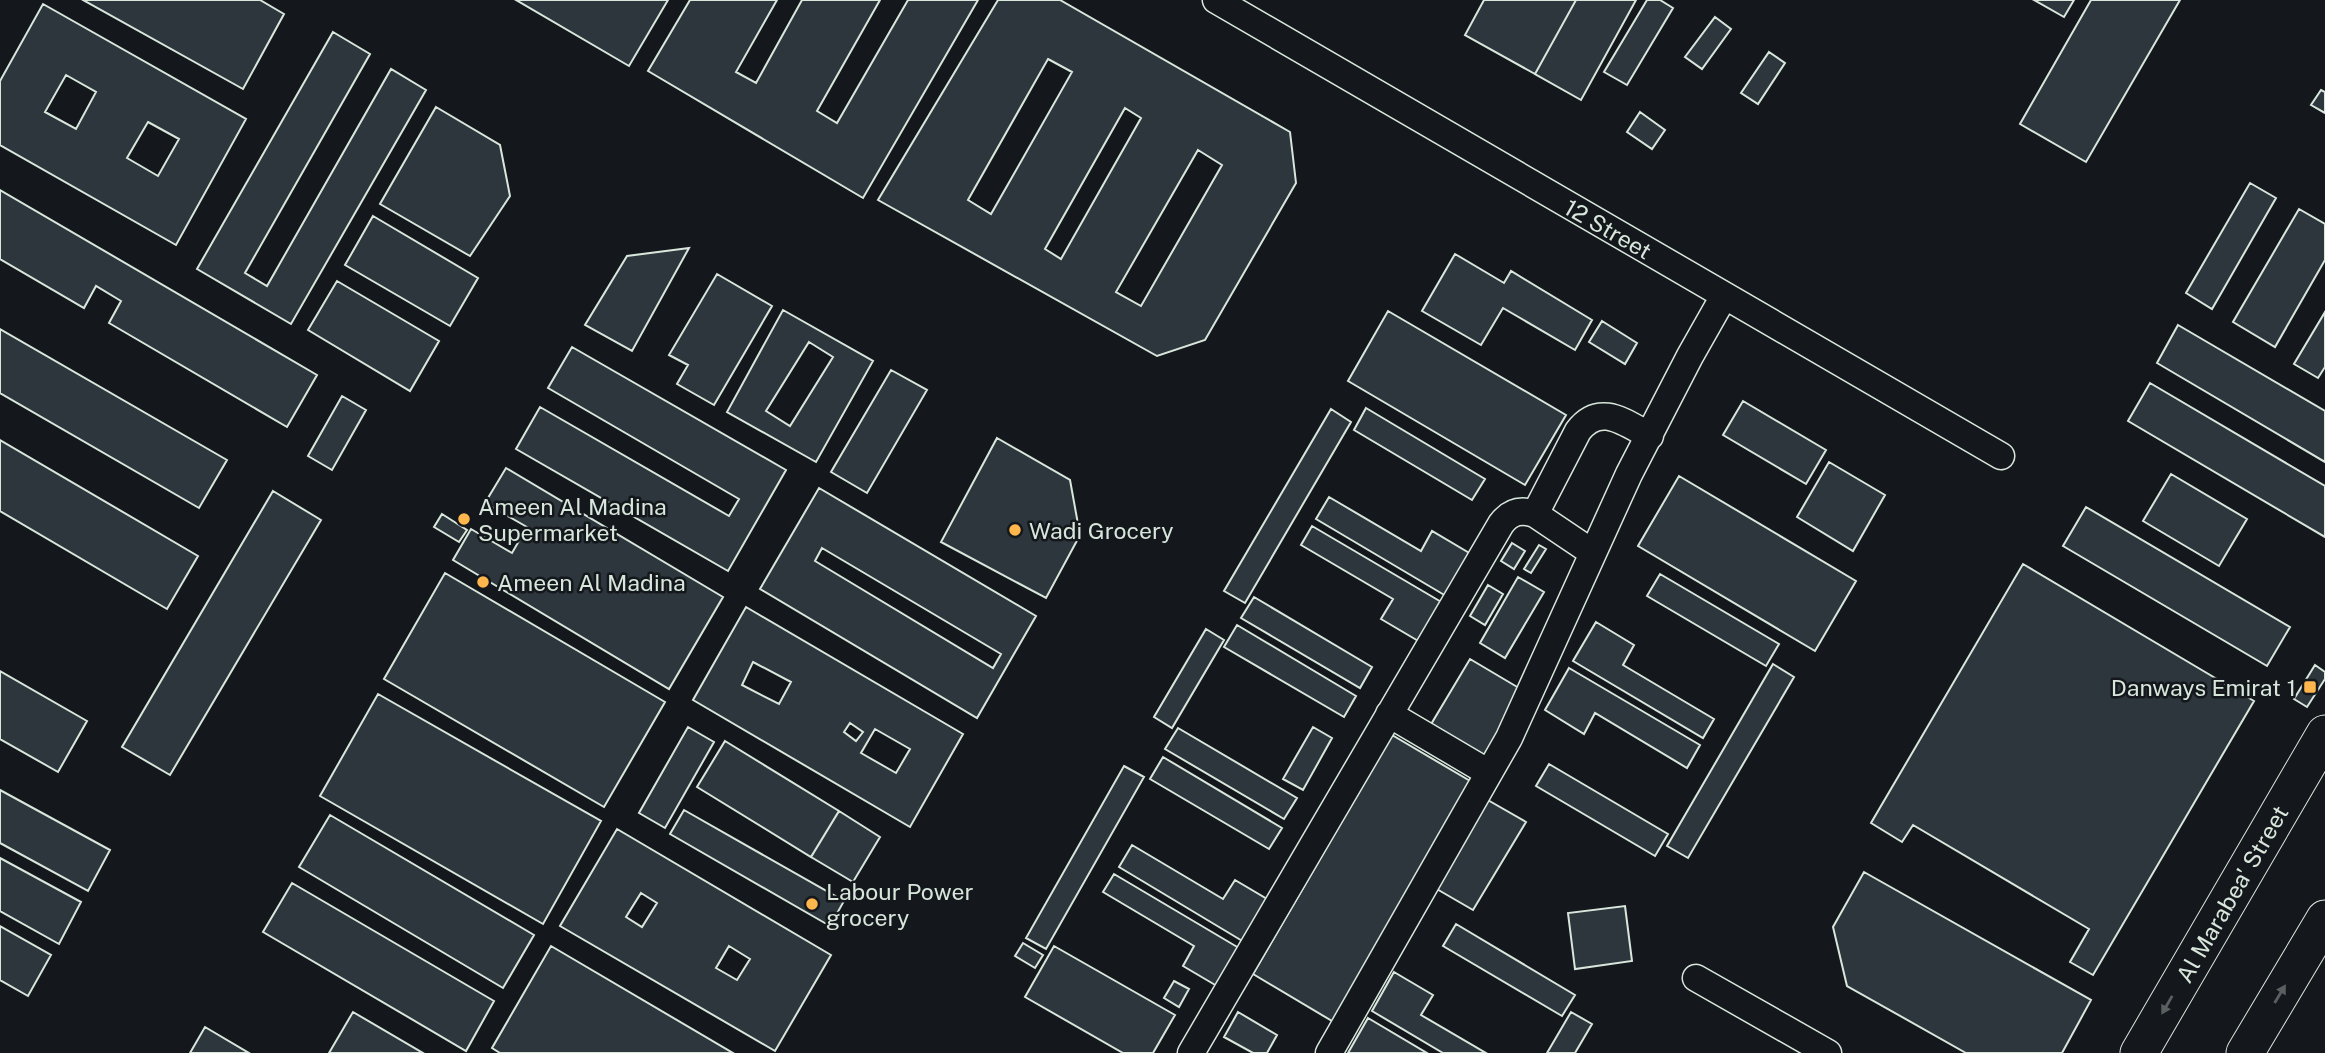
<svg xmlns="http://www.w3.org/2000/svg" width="2325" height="1053" viewBox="0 0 2325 1053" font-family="'Public Sans',sans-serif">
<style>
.building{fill:#2c363c;stroke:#d8e6dc;stroke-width:2;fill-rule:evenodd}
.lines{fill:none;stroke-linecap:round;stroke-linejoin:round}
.minor-casing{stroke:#d8e6dc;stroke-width:29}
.secondary-casing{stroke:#d8e6dc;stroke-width:39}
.minor{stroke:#14181c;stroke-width:26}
.secondary{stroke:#14181c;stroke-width:37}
.oneway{fill:#59605f}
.poi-dot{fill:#ffb74d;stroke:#14181c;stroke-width:2.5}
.labels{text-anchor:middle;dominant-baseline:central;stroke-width:5;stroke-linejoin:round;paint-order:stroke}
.street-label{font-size:23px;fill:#d8e6dc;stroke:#14181c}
.poi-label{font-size:23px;fill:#d8e6dc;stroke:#14181c;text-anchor:start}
</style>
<rect width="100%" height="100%" fill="#14181c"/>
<path class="building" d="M 83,0 L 260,0 L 284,14 L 243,89 Z
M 516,0 L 668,0 L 629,66 Z
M 690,0 L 777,0 L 736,72 L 756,83 L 802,0 L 880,0 L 817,111 L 837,123 L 908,0 L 978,0 L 863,198 L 648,71 Z
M 998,0 L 1060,0 L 1290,132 L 1296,183 L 1205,340 L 1157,356 L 878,200 ZM 1048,59 L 1072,72 L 991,214 L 968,200 ZM 1125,108 L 1141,118 L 1061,259 L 1045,249 ZM 1198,150 L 1222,165 L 1141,306 L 1116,292 Z
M 1484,0 L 1576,0 L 1535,74 L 1465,35 Z
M 1576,0 L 1636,0 L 1581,100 L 1535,74 Z
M 1647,0 L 1660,0 L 1673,8 L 1627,85 L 1604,72 Z
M 2034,0 L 2074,0 L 2064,17 Z
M 2091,0 L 2180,0 L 2086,162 L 2020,124 Z
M 43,4 L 246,119 L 176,245 L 0,145 L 0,81 ZM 66,75 L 96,92 L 76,129 L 45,112 ZM 148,122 L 179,139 L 158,176 L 127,158 Z
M 1715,17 L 1731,29 L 1702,69 L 1685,57 Z
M 333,32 L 370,54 L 245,273 L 267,286 L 391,69 L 426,90 L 291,324 L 197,269 Z
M 1769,52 L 1785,63 L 1758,104 L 1741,93 Z
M 2321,90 L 2325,92 L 2325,113 L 2311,105 Z
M 436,107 L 500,145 L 510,196 L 470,256 L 380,204 Z
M 1640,112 L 1665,130 L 1652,149 L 1627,132 Z
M 2250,183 L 2276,198 L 2212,309 L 2186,293 Z
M 0,190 L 317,375 L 287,427 L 109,323 L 121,301 L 96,286 L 84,308 L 0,259 Z
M 2299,209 L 2325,224 L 2325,260 L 2275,347 L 2233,322 Z
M 373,216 L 478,278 L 450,326 L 345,265 Z
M 689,248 L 632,351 L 585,325 L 627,256 Z
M 1455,254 L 1504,283 L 1511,271 L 1592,320 L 1575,350 L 1503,308 L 1481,345 L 1422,311 Z
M 717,274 L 772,306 L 714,405 L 677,384 L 688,365 L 669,355 Z
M 337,281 L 439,341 L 410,391 L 308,330 Z
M 783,310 L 873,361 L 816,462 L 727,412 ZM 809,342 L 833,357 L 790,426 L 766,411 Z
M 1388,311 L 1566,415 L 1525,485 L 1348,381 Z
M 2325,312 L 2325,367 L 2318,378 L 2294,364 Z
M 1602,321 L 1637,343 L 1625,364 L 1589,342 Z
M 2178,325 L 2325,411 L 2325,462 L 2157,363 Z
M 0,329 L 227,460 L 199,508 L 0,393 Z
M 572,347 L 786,470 L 728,571 L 516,449 L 540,407 L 729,516 L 739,499 L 548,388 Z
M 891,370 L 927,390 L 867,493 L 831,472 Z
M 2150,383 L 2325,486 L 2325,537 L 2128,421 Z
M 342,396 L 366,410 L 332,470 L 308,456 Z
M 1743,401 L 1826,450 L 1806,484 L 1723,435 Z
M 1366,408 L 1485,479 L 1472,500 L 1354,430 Z
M 1331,409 L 1351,422 L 1245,603 L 1224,591 Z
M 997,438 L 1070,480 L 1080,535 L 1046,598 L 941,542 Z
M 0,440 L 198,556 L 167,609 L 0,511 Z
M 1829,462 L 1885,495 L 1853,551 L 1797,517 Z
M 506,468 L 723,597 L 669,689 L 453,560 L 471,529 L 512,553 L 527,527 L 485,503 Z
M 2171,474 L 2247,519 L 2219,566 L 2143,521 Z
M 1679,476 L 1856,581 L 1815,651 L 1638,546 Z
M 819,488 L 1036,616 L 977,718 L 760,589 ZM 822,548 L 1001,654 L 993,668 L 815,561 Z
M 273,491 L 321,520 L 170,775 L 122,747 Z
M 1329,497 L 1421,551 L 1432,531 L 1471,554 L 1446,596 L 1316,519 Z
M 2086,507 L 2290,627 L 2267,666 L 2063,546 Z
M 442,514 L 467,530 L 459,542 L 434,527 Z
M 1312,526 L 1443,603 L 1420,642 L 1381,619 L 1393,599 L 1301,545 Z
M 1512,543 L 1525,551 L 1514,569 L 1501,561 Z
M 1539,545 L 1546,549 L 1531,573 L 1524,569 Z
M 2023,564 L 2254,701 L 2093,975 L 2070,962 L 2089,929 L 1913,825 L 1902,842 L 1871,823 Z
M 445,573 L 665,702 L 604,807 L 384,679 Z
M 1660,574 L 1779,644 L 1766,666 L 1647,596 Z
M 1518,577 L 1544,592 L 1505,658 L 1480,643 Z
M 1488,585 L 1503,594 L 1485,625 L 1470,616 Z
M 1254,597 L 1372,667 L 1360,688 L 1241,618 Z
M 746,607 L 963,734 L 910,827 L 693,700 ZM 753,662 L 791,682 L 779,704 L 742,685 ZM 850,723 L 863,732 L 856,741 L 844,732 ZM 875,729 L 910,749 L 896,773 L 861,753 Z
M 1596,622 L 1634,645 L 1623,665 L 1714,719 L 1703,738 L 1573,661 Z
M 1237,625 L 1356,696 L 1344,717 L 1224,647 Z
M 1206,629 L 1224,640 L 1172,728 L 1154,717 Z
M 1470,659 L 1524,691 L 1485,758 L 1430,726 Z
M 1773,664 L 1794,677 L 1688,858 L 1667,846 Z
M 2315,665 L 2325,672 L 2325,679 L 2307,707 L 2294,699 Z
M 1569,668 L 1700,745 L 1687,768 L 1595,713 L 1584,734 L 1545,710 Z
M 0,671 L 87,721 L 58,772 L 0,739 Z
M 378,694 L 601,821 L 543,924 L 320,796 Z
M 688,727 L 714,742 L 665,828 L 639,813 Z
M 1313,727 L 1332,738 L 1303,790 L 1283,779 Z
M 1178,728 L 1297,798 L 1284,819 L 1165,749 Z
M 1392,735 L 1477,785 L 1337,1024 L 1253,974 Z
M 725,741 L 839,811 L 811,857 L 697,787 Z
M 1163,757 L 1282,828 L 1269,849 L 1150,779 Z
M 1549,764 L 1668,834 L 1655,856 L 1536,786 Z
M 1124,766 L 1144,777 L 1046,949 L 1026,938 Z
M 0,790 L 110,850 L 88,891 L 0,843 Z
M 1486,799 L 1526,822 L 1473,910 L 1435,888 Z
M 684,810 L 844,901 L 830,926 L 670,834 Z
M 839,811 L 880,837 L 853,882 L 811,857 Z
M 330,815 L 534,935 L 503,988 L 299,867 Z
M 617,829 L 831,955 L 775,1051 L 560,926 ZM 641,893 L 657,903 L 642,927 L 626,917 ZM 729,946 L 750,959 L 737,980 L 716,968 Z
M 1132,845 L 1223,899 L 1235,880 L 1274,903 L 1249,945 L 1119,867 Z
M 0,858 L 81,902 L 59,944 L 0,911 Z
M 1864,872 L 2091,1000 L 2062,1053 L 1966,1053 L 1847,986 L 1833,927 Z
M 1114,874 L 1244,951 L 1222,989 L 1183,966 L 1194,946 L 1103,892 Z
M 292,883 L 494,1001 L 466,1051 L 263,932 Z
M 1625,906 L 1632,961 L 1575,969 L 1568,913 Z
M 1456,924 L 1575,995 L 1562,1016 L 1443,946 Z
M 0,926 L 51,955 L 28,996 L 0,980 Z
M 1023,943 L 1043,955 L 1035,968 L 1015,956 Z
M 551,946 L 733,1053 L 500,1053 L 492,1048 Z
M 1054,946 L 1175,1015 L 1153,1053 L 1123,1053 L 1025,997 Z
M 1394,972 L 1433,995 L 1421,1015 L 1486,1053 L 1443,1053 L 1372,1011 Z
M 1174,981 L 1189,989 L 1179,1007 L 1164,998 Z
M 353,1012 L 423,1053 L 329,1053 Z
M 1238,1012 L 1277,1035 L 1267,1053 L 1253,1053 L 1224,1037 Z
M 1571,1012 L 1592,1024 L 1575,1053 L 1547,1053 Z
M 1368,1018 L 1427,1053 L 1348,1053 Z
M 205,1027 L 249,1053 L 190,1053 Z"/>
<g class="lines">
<g class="minor-casing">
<path id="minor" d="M 1216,0 L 2001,456
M 1535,514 L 1578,431 C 1600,402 1625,423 1650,436
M 1389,714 L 1489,773
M 1696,978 L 1828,1053
M 1191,1053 L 1501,524 C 1510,512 1521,509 1535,514 L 1593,553
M 1329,1053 L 1509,738 L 1629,474 L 1690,356 L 1724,296"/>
</g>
<g class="secondary-casing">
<path id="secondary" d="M 2139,1053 L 2325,734
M 2245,1053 L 2325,919"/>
</g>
<use href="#minor" class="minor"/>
<use href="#secondary" class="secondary"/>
</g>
<defs><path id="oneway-solid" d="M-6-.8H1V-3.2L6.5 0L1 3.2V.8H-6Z" transform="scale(1.75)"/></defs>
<g class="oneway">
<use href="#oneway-solid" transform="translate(2280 994) rotate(-59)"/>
<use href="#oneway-solid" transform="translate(2167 1005) rotate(120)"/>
</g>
<g class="poi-dot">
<circle cx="464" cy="519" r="7"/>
<circle cx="1015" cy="530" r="7"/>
<circle cx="483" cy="582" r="7"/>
<rect x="2303" y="680" width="14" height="14" rx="3.5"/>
<circle cx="812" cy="904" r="7"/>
</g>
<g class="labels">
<g class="street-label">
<text transform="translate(1608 229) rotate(30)">12 Street</text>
<text transform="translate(2232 894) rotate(-60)">Al Marabea' Street</text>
</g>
<g class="poi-label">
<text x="478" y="506">Ameen Al Madina<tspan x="478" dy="26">Supermarket</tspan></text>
<text x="1029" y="530">Wadi Grocery</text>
<text x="497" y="582">Ameen Al Madina</text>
<text x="2296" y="687" text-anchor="end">Danways Emirat 1</text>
<text x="826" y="891">Labour Power<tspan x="826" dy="26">grocery</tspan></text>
</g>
</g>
</svg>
